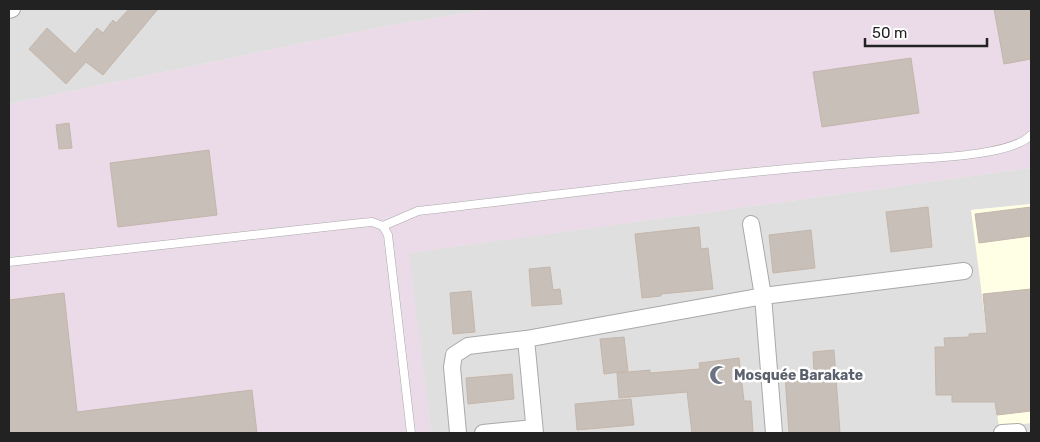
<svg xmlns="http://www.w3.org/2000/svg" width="1040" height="442" viewBox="0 0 1040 442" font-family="Rubik,sans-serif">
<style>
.residential{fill:#e0dfdf}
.industrial{fill:#ebdbe8}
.education{fill:#ffffe5}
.building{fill:#c7bfb8;stroke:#c4b6ab}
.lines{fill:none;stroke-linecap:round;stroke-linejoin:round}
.lane-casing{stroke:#a9a9a9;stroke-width:9}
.street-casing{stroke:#a9a9a9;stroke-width:18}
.lane{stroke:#fff;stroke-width:8}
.street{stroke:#fff;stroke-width:16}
.labels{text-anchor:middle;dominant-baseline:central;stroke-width:5;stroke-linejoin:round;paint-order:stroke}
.worship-label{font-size:14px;font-weight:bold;fill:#5b616d;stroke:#fff;text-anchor:start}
</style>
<rect width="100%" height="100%" fill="#f2efe9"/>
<path class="residential" d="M 9,9 L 491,9 L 391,25 L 9,104 Z
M 1031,168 L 1031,204 L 972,210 L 1000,427 L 1031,423 L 1031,433 L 431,433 L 408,253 Z"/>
<path class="industrial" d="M 491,9 L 1031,9 L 1031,168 L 409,253 L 431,433 L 9,433 L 9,104 L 391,25 Z"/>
<path class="education" d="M 1031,204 L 1031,423 L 999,427 L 971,210 Z"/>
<path class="building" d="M 129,9 L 158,9 L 103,75 L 86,62 L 66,84 L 29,49 L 47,28 L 75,54 L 97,28 L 103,33 L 113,20 L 116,23 Z
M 994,9 L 1031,9 L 1031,59 L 1004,64 Z
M 911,58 L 919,113 L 822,127 L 813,72 Z
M 69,123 L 72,148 L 59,149 L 56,125 Z
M 209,150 L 217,215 L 118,227 L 110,163 Z
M 928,207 L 932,247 L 891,252 L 886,212 Z
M 1031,207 L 1031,236 L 979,243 L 975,214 Z
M 699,227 L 701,249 L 708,248 L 713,289 L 661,294 L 661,296 L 642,298 L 635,234 Z
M 811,230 L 815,268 L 773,273 L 769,235 Z
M 550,267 L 553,290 L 560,289 L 562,304 L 532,306 L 529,269 Z
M 1031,289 L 1031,411 L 997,415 L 995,402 L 952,402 L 952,395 L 936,395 L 935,347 L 945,347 L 944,338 L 969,337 L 969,334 L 987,333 L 983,294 Z
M 471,291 L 475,332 L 453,334 L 450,293 Z
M 64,293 L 77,412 L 252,390 L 257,433 L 9,433 L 9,300 Z
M 624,337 L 628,371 L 604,374 L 600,339 Z
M 834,350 L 840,433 L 789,433 L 785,376 L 814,374 L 813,352 Z
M 739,358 L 744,401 L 751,401 L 753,433 L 692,433 L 687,392 L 619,398 L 617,373 L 650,370 L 650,373 L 700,369 L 699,363 Z
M 512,374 L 514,399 L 468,404 L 466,378 Z
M 631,399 L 634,425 L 577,430 L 575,404 Z"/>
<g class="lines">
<g class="lane-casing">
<path id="lane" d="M 383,226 L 418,211 C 578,193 738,170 899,160 C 929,158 1012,156 1031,135
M 9,262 L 361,223 L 372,222 L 383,226 L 388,235 L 411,433"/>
</g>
<g class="street-casing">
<path id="street" d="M 9,10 L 12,9
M 751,224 L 763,296 L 774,433
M 526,339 L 535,433
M 458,433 L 452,367 L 454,355 L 468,346 L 526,339 L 763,296 L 964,271
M 483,433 L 534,428
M 1002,433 L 1018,432 L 1018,433"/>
</g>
<use href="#lane" class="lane"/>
<use href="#street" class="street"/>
</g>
<defs>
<g id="mosque-bare" transform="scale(1.5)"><path d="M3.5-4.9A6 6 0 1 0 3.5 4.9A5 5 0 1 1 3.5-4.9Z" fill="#6b7280" stroke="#fff" stroke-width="2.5" paint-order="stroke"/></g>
</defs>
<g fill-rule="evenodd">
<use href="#mosque-bare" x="719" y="375"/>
</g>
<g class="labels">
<g class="worship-label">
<text x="734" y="375">Mosquée Barakate</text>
</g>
</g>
<rect width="1040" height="442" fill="none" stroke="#222222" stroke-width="20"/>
<path d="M865 38v8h122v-8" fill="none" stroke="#222222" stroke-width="2.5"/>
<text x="872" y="38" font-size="15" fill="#222222" stroke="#ffffff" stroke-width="4" paint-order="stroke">50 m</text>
</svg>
